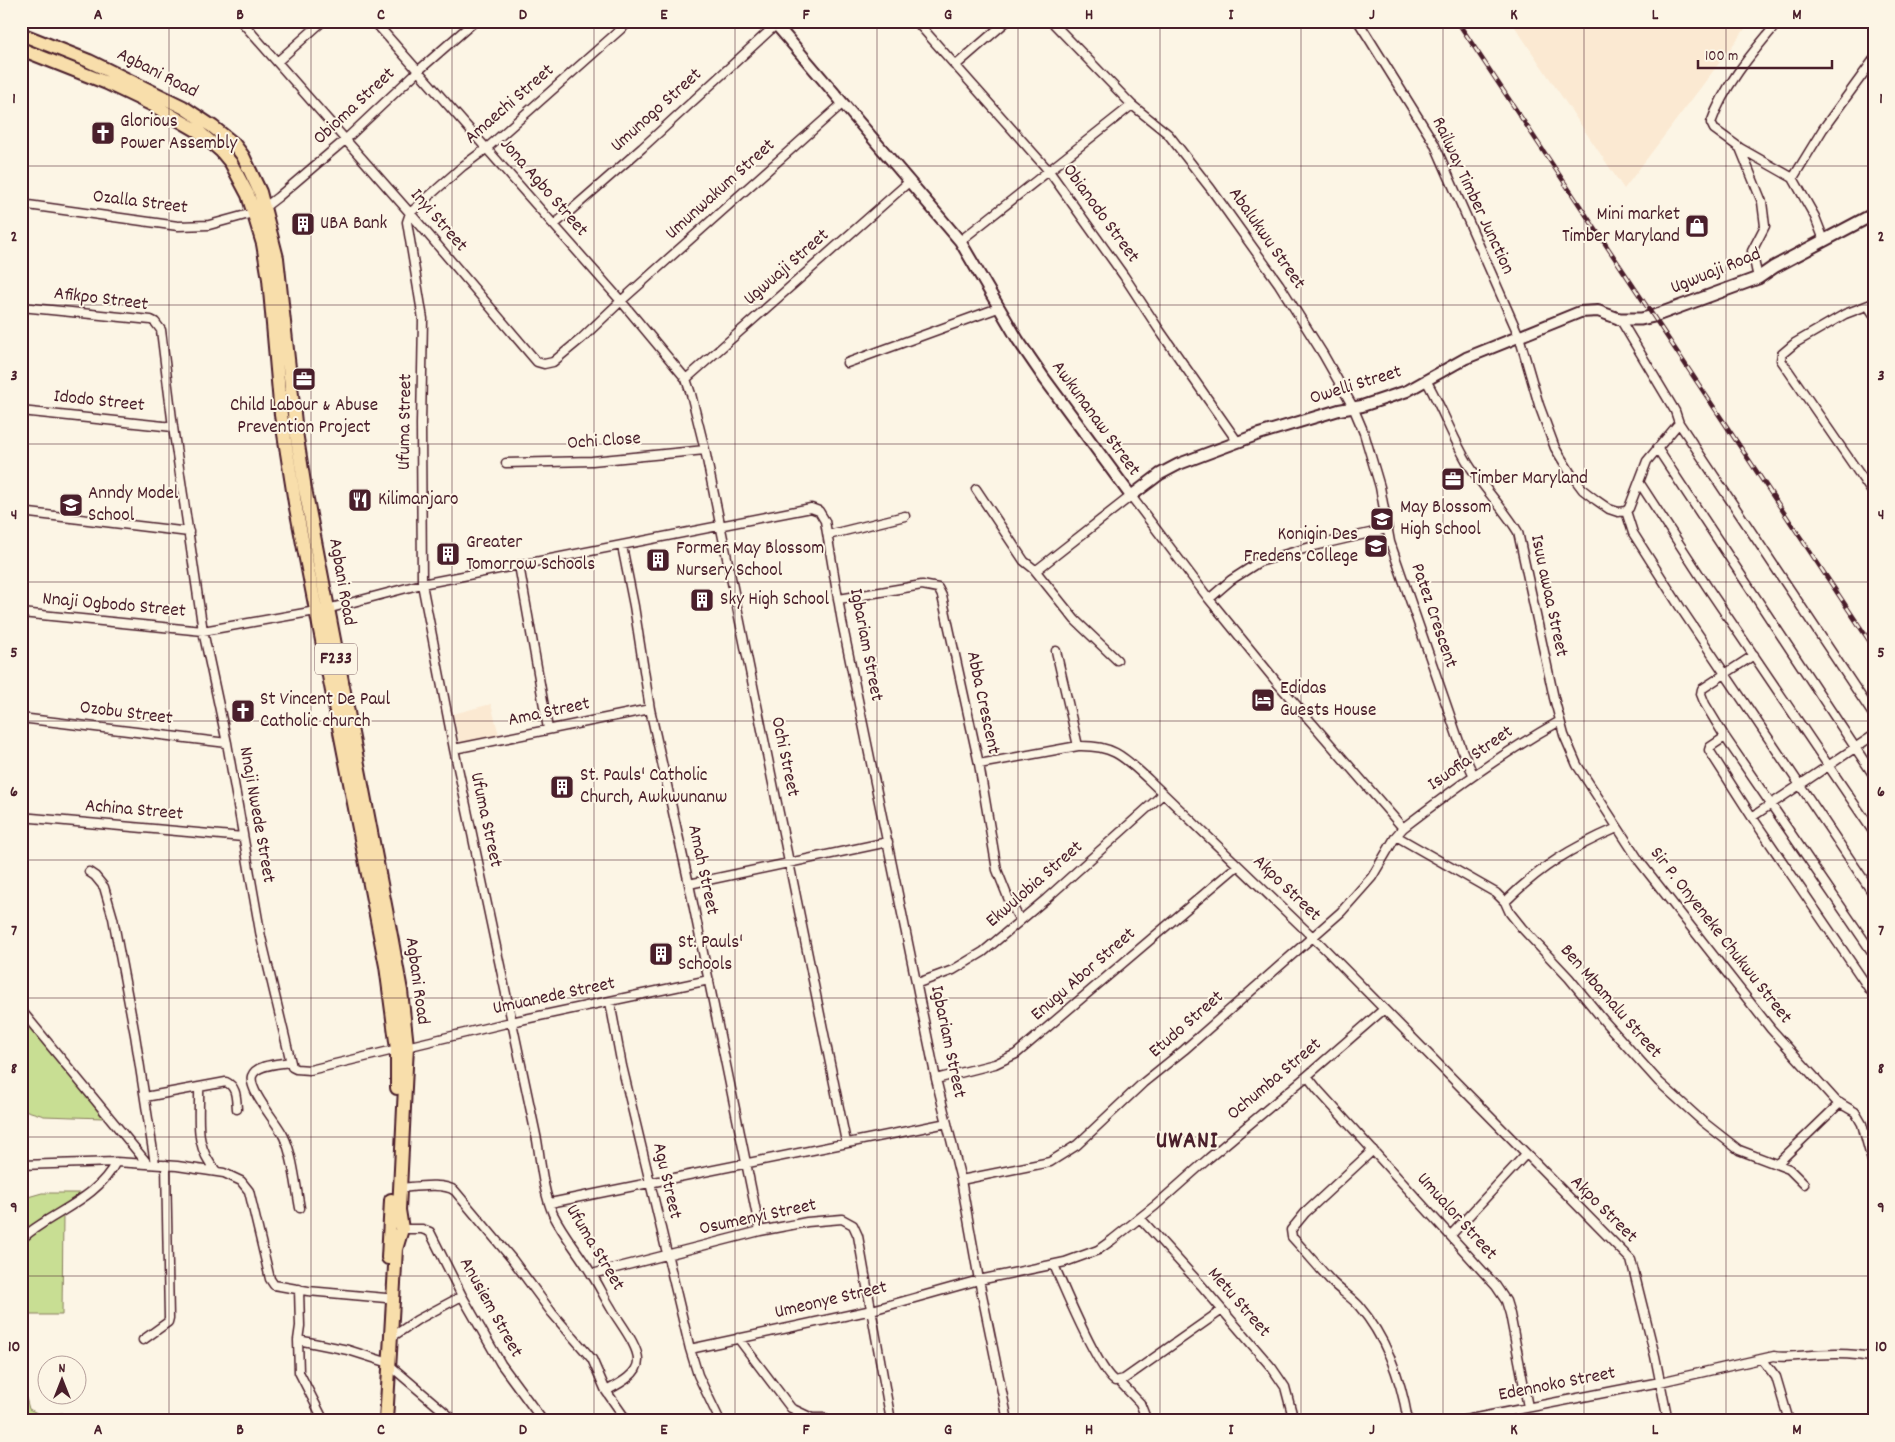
<svg xmlns="http://www.w3.org/2000/svg" width="1895" height="1442" viewBox="0 0 1895 1442" font-family="Dekko,sans-serif">
<style>
.built{fill:#fbe9d2}
.green{fill:#c8de93;stroke:#897e5f}
.lines{fill:none;stroke-linecap:round;stroke-linejoin:round}
.minor-casing{stroke:#4a1f2b;stroke-width:11}
.tertiary-casing{stroke:#4a1f2b;stroke-width:14}
.secondary-casing{stroke:#4a1f2b;stroke-width:15}
.primary-casing{stroke:#4a1f2b;stroke-width:16}
.minor{stroke:#fcf5e5;stroke-width:8}
.tertiary{stroke:#fcf5e5;stroke-width:10}
.secondary{stroke:#fcf5e5;stroke-width:11}
.primary{stroke:#f8deab;stroke-width:12}
.rail-casing{stroke:#4a1f2b;stroke-width:4.5}
.rail{stroke:#fcf5e5;stroke-width:2.5;stroke-dasharray:8;stroke-linecap:butt}
.grid{fill:none;stroke:#4a1f2b;stroke-width:1;stroke-opacity:0.55}
.labels{text-anchor:middle;dominant-baseline:central;stroke-width:4;stroke-linejoin:round;paint-order:stroke}
.shield{fill:#fcf5e5;stroke:#7f5f63;stroke-width:1}
.shield-label{font-size:18px;font-weight:bold;fill:#4a1f2b}
.street-label{font-size:19px;fill:#4a1f2b;stroke:#fcf5e5}
.poi-label{font-size:19px;fill:#4a1f2b;stroke:#fcf5e5;text-anchor:start}
.district-label{font-size:24px;font-weight:bold;letter-spacing:1px;fill:#4a1f2b;stroke:#fcf5e5}
.neatline{fill:none;stroke:#4a1f2b;stroke-width:2}
.grid-label{font-size:16px;text-anchor:middle;font-weight:bold;fill:#4a1f2b}
</style>
<rect width="100%" height="100%" fill="#fcf5e5"/>
<filter id="ink" filterUnits="userSpaceOnUse"><feTurbulence type="fractalNoise" baseFrequency=".02" numOctaves="2"/><feDisplacementMap in="SourceGraphic" scale="10" xChannelSelector="R" yChannelSelector="G"/><feConvolveMatrix kernelMatrix="1 2 1 2 8 2 1 2 1" color-interpolation-filters="sRGB"/></filter>
<g filter="url(#ink)">
<path class="built" d="M 1511,21 L 1751,21 L 1624,189 Z
M 491,704 L 499,735 L 460,744 L 453,714 Z"/>
<path class="green" d="M 21,1013 L 103,1118 L 44,1116 L 21,1109 Z
M 42,1193 L 86,1193 L 21,1234 L 21,1200 L 28,1197 Z
M 63,1215 L 62,1315 L 21,1315 L 22,1245 L 32,1234 Z
M 21,1394 L 25,1394 L 29,1409 L 41,1415 L 63,1413 L 63,1421 L 21,1421 Z"/>
<g class="lines">
<g class="minor-casing">
<path id="minor" d="M 241,21 L 410,213 L 537,362 L 544,364 L 553,362 L 582,338 L 621,301 L 842,104
M 374,21 L 621,301 L 686,379 L 691,394 L 705,450 L 846,1142
M 916,21 L 1049,171 L 1124,276 L 1158,328 L 1237,441
M 1051,21 L 1132,105
M 1358,21 L 1434,143 L 1519,336 L 1539,405 L 1555,448 L 1571,474 L 1583,490 L 1596,500 L 1609,509 L 1618,512 L 1626,511 L 1629,508 L 1647,461 L 1679,423 L 1675,411 L 1620,319
M 277,62 L 323,21
M 955,66 L 1007,21
M 1740,148 L 1793,178
M 21,204 L 178,226 L 209,225 L 253,213 L 265,207 L 278,197 L 345,140 L 418,71 L 475,21
M 554,225 L 642,148 L 780,21
M 1824,240 L 1815,217 L 1793,178 L 1823,129 L 1874,59
M 960,241 L 1132,105 L 1168,134 L 1211,189 L 1279,284 L 1323,354 L 1353,407 L 1364,433 L 1380,487 L 1390,542 L 1462,750 L 1473,774
M 1758,278 L 1752,251 L 1765,226 L 1762,202 L 1740,148 L 1714,129 L 1711,123 C 1724,85 1753,52 1779,21
M 1874,303 L 1845,314 L 1795,343 L 1782,354 L 1781,360 L 1874,495
M 1868,306 L 1874,315
M 21,307 L 151,320 L 155,322 L 161,330 L 173,427 L 203,631 L 227,743 L 261,937 L 292,1067 L 296,1069 L 310,1070 L 511,1022 L 709,980
M 847,363 L 998,308
M 686,379 L 910,181
M 1426,380 C 1441,406 1451,434 1466,460 C 1481,486 1503,507 1518,532 L 1554,698 L 1564,735 L 1577,765 L 1640,862 L 1771,1029 L 1836,1101 L 1855,1112 L 1862,1124 L 1874,1168
M 21,411 L 173,427
M 1679,423 L 1874,716
M 1657,448 L 1874,776
M 506,463 L 592,461 L 705,450
M 1639,482 L 1708,588 L 1874,833
M 976,489 L 1024,561 L 1034,569 L 1038,569 L 1131,496 L 1209,599 L 1279,685 L 1403,828
M 1626,511 L 1633,533 L 1680,607 L 1874,895
M 21,512 L 189,532
M 828,535 L 905,516
M 622,546 L 634,606 L 650,709 L 689,884 L 760,1231
M 519,565 L 548,729
M 1034,569 L 1075,620 L 1117,660
M 839,599 L 922,585 L 938,588 L 942,596 L 979,764 L 997,870 L 1009,900 L 1020,920
M 1209,599 L 1231,580 L 1259,562 L 1314,546 L 1387,529
M 21,613 L 203,631 L 327,609 L 422,584 L 811,508 L 819,511 L 825,521 L 842,622 L 936,1079 L 961,1180 L 979,1280 L 1008,1421
M 1056,651 L 1078,746
M 1754,655 L 1702,689 L 1701,694 L 1705,704 L 1725,737 L 1874,955
M 21,718 L 227,743
M 1725,737 L 1710,747 L 1709,750 L 1752,817 L 1874,996
M 454,749 L 650,709
M 979,764 L 1078,746 C 1114,745 1124,757 1149,780 L 1323,947 L 1631,1260 L 1655,1356 L 1668,1421
M 21,817 L 243,837
M 1752,817 L 1874,735
M 1396,836 L 1496,893 L 1505,902 L 1510,913 L 1522,928 L 1569,978 L 1605,1022 L 1659,1082 L 1702,1121 L 1739,1150 L 1789,1169 L 1804,1184
M 89,872 L 95,876 L 104,887 L 113,918 L 135,1035 L 155,1164
M 689,884 L 888,842
M 1505,902 C 1540,867 1571,848 1617,828
M 918,983 L 953,970 L 983,952 L 1046,899 L 1163,794
M 610,1002 L 622,1066 L 690,1349 L 698,1375 L 720,1421
M 21,1010 L 147,1163
M 290,1062 C 280,1064 256,1064 252,1076 C 248,1091 278,1123 284,1137 C 293,1155 296,1187 300,1208
M 1307,1076 L 1318,1090 L 1496,1286 L 1506,1301 L 1510,1314 L 1528,1407
M 936,1079 L 995,1064 L 1016,1054 L 1237,866
M 199,1087 C 200,1119 193,1145 216,1171
M 145,1097 L 226,1082 C 237,1087 236,1098 237,1109
M 1373,1150 L 1305,1213 L 1291,1230 L 1292,1237 C 1306,1252 1319,1268 1333,1283 C 1341,1291 1351,1297 1359,1306 C 1387,1339 1401,1379 1408,1421
M 1777,1164 L 1840,1103
M 21,1165 L 116,1162 L 177,1166 L 224,1173 L 241,1181 L 249,1191 L 270,1279 L 274,1285 L 308,1291 L 386,1298
M 961,1180 L 1050,1162 L 1077,1145 L 1143,1083 L 1184,1050 L 1341,912 L 1372,877 L 1396,836 L 1403,828 C 1454,789 1504,752 1560,721
M 400,1188 C 414,1187 444,1182 455,1191 L 512,1259 L 552,1313 L 592,1359 L 606,1391 L 627,1421
M 550,1203 L 947,1123
M 1140,1218 L 1201,1285 L 1272,1368 L 1285,1387 L 1294,1421
M 402,1229 L 422,1229 L 430,1232 L 462,1296 L 501,1364 L 543,1421
M 1451,1235 L 1526,1154
M 21,1240 C 28,1232 37,1227 46,1221 C 73,1204 101,1191 116,1162
M 1054,1265 C 1063,1286 1099,1372 1115,1381 L 1124,1379 L 1222,1310
M 592,1274 L 760,1231 L 807,1222 L 842,1219 L 853,1225 L 858,1236 L 891,1421
M 299,1289 L 300,1326 L 298,1340 L 348,1350 L 386,1362 L 455,1421
M 392,1337 L 417,1320 L 462,1296
M 738,1338 L 791,1408 L 812,1418 L 824,1418
M 143,1340 L 168,1322 L 169,1318 L 166,1165
M 298,1340 L 299,1372 L 324,1421
M 690,1349 L 872,1310 L 979,1280 L 1065,1262 L 1098,1250 L 1112,1240 L 1156,1205 L 1209,1158 L 1307,1076 L 1383,1010
M 1762,1359 L 1776,1377 L 1789,1421
M 1119,1381 L 1140,1403 L 1147,1421
M 606,1391 C 617,1385 638,1375 638,1361 C 639,1346 618,1321 611,1308 C 604,1297 599,1285 592,1275 C 580,1254 564,1236 553,1214 C 543,1191 541,1164 537,1140 L 454,749 L 422,584 L 421,424 L 423,319 L 407,222 L 410,213 L 463,166 L 487,148 L 630,21
M 1460,1421 L 1660,1382 L 1774,1356 C 1783,1358 1790,1356 1798,1356 C 1822,1354 1851,1352 1874,1358"/>
</g>
<g class="tertiary-casing">
<path id="tertiary" d="M 773,21 L 960,241 L 1018,340 L 1044,378 L 1131,496 L 1160,474 L 1179,464 L 1259,434 L 1339,410 L 1362,406 L 1407,391 L 1466,358 L 1580,312 L 1598,311 L 1620,319"/>
</g>
<g class="secondary-casing">
<path id="secondary" d="M 1620,319 L 1641,319 L 1654,316 L 1758,278 L 1774,267 L 1874,214"/>
</g>
<g class="primary-casing">
<path id="primary" d="M 21,34 L 89,61 L 183,107 L 213,127 L 234,144 L 243,156 L 260,192 L 277,258 L 296,432 L 305,489 L 392,941 L 401,991 L 407,1046 L 399,1210 L 402,1229 L 396,1249 L 386,1421
M 21,49 L 107,83 L 153,105 L 198,131 L 221,151 L 231,163 L 248,195 L 263,244 L 269,279 L 281,415 L 295,503 L 386,966 L 397,1049 L 397,1088
M 388,1258 L 391,1200"/>
</g>
<use href="#minor" class="minor"/>
<use href="#tertiary" class="tertiary"/>
<use href="#secondary" class="secondary"/>
<use href="#primary" class="primary"/>
<g class="rail-casing">
<path id="rail" d="M 1457,21 L 1874,648"/>
</g>
<use href="#rail" class="rail"/>
</g>
</g>
<path class="grid" d="M 169,21 L 169,1421M 311,21 L 311,1421M 452,21 L 452,1421M 594,21 L 594,1421M 735,21 L 735,1421M 877,21 L 877,1421M 1018,21 L 1018,1421M 1160,21 L 1160,1421M 1301,21 L 1301,1421M 1443,21 L 1443,1421M 1584,21 L 1584,1421M 1726,21 L 1726,1421M 21,166 L 1874,166M 21,305 L 1874,305M 21,444 L 1874,444M 21,582 L 1874,582M 21,721 L 1874,721M 21,860 L 1874,860M 21,998 L 1874,998M 21,1137 L 1874,1137M 21,1276 L 1874,1276"/>
<defs>
<g id="church-square" transform="scale(1.25)"><rect x="-9" y="-9" width="18" height="18" rx="4" fill="#4a1f2b" stroke="#fcf5e5"/><path d="M-1.2-6h2.4v3.5h3.3v2.4h-3.3V6h-2.4V-.1h-3.3v-2.4h3.3Z" fill="#fff"/></g>
<g id="building-square" transform="scale(1.25)"><rect x="-9" y="-9" width="18" height="18" rx="4" fill="#4a1f2b" stroke="#fcf5e5"/><path d="M-4-6H4V6H1V3H-1V6H-4ZM-2.5-4.3h1.7v1.8h-1.7ZM.8-4.3h1.7v1.8H.8ZM-2.5-1h1.7V.8h-1.7ZM.8-1h1.7V.8H.8Z" fill="#fff"/></g>
<g id="shop-square" transform="scale(1.25)"><rect x="-9" y="-9" width="18" height="18" rx="4" fill="#4a1f2b" stroke="#fcf5e5"/><path d="M-5-2.5h2.3a2.7 3.5 0 0 1 5.4 0H5L5.5 6h-11ZM-1.5-2.5h3a1.5 2.3 0 0 0-3 0Z" fill="#fff"/></g>
<g id="office-square" transform="scale(1.25)"><rect x="-9" y="-9" width="18" height="18" rx="4" fill="#4a1f2b" stroke="#fcf5e5"/><path d="M-6-3h4V-5.5h4V-3h4V5H-6ZM-1-4.5V-3h2v-1.5ZM-6 0V1H6V0Z" fill="#fff"/></g>
<g id="restaurant-square" transform="scale(1.25)"><rect x="-9" y="-9" width="18" height="18" rx="4" fill="#4a1f2b" stroke="#fcf5e5"/><path d="M-5-6h1v4h1v-4h1v4h1v-4h1v5L-1.5 .5V6h-2V.5L-5-1ZM5-6V6H3V1.5H1.5Q1.5-4 5-6Z" fill="#fff"/></g>
<g id="school-square" transform="scale(1.25)"><rect x="-9" y="-9" width="18" height="18" rx="4" fill="#4a1f2b" stroke="#fcf5e5"/><path d="M0-5L7-2L0 1L-7-2ZM-4 1L0 2.5L4 1V4Q0 6-4 4Z" fill="#fff"/></g>
<g id="hotel-square" transform="scale(1.25)"><rect x="-9" y="-9" width="18" height="18" rx="4" fill="#4a1f2b" stroke="#fcf5e5"/><path d="M-6-4.5h1.5V1H6V5H4.5V3h-9V5H-6ZM-4 0a1.8 1.8 0 1 1 3.6 0ZM.5 0V-2.5h3Q6-2.5 6 0Z" fill="#fff"/></g>
</defs>
<g fill-rule="evenodd">
<use href="#church-square" x="103" y="133"/>
<use href="#building-square" x="303" y="224"/>
<use href="#shop-square" x="1697" y="226"/>
<use href="#office-square" x="304" y="379"/>
<use href="#office-square" x="1453" y="479"/>
<use href="#restaurant-square" x="360" y="500"/>
<use href="#school-square" x="71" y="505"/>
<use href="#school-square" x="1382" y="519"/>
<use href="#school-square" x="1376" y="546"/>
<use href="#building-square" x="448" y="554"/>
<use href="#building-square" x="658" y="560"/>
<use href="#building-square" x="702" y="600"/>
<use href="#hotel-square" x="1263" y="700"/>
<use href="#church-square" x="243" y="711"/>
<use href="#building-square" x="562" y="787"/>
<use href="#building-square" x="661" y="954"/>
</g>
<g class="labels">
<rect class="shield" x="315" y="643.5" width="42" height="31" rx="4"/>
<g class="shield-label">
<text x="336" y="659">F233</text>
</g>
<g class="street-label">
<text transform="translate(157 74) rotate(27)">Agbani Road</text>
<text transform="translate(510 105) rotate(-41)">Amaechi Street</text>
<text transform="translate(355 107) rotate(-43)">Obioma Street</text>
<text transform="translate(657 111) rotate(-42)">Umunogo Street</text>
<text transform="translate(543 188) rotate(49)">Jona Agbo Street</text>
<text transform="translate(721 190) rotate(-42)">Umunwakum Street</text>
<text transform="translate(1472 196) rotate(65)">Railway Timber Junction</text>
<text transform="translate(140 203) rotate(7)">Ozalla Street</text>
<text transform="translate(1100 214) rotate(54)">Obianodo Street</text>
<text transform="translate(438 221) rotate(49)">Inyi Street</text>
<text transform="translate(1266 239) rotate(55)">Abalukwu Street</text>
<text transform="translate(787 268) rotate(-41)">Ugwuaji Street</text>
<text transform="translate(1716 272) rotate(-22)">Ugwuaji Road</text>
<text transform="translate(101 300) rotate(7)">Afikpo Street</text>
<text transform="translate(1356 386) rotate(-17)">Owelli Street</text>
<text transform="translate(99 402) rotate(6)">Idodo Street</text>
<text transform="translate(1095 419) rotate(54)">Awkunanaw Street</text>
<text transform="translate(406 422) rotate(-89)">Ufuma Street</text>
<text transform="translate(604 442) rotate(-4)">Ochi Close</text>
<text transform="translate(341 582) rotate(80)">Agbani Road</text>
<text transform="translate(1548 596) rotate(78)">Isuu awaa Street</text>
<text transform="translate(114 606) rotate(5)">Nnaji Ogbodo Street</text>
<text transform="translate(1433 616) rotate(71)">Patez Crescent</text>
<text transform="translate(865 645) rotate(79)">Igbariam Street</text>
<text transform="translate(982 703) rotate(78)">Abba Crescent</text>
<text transform="translate(549 713) rotate(-12)">Ama Street</text>
<text transform="translate(126 714) rotate(7)">Ozobu Street</text>
<text transform="translate(784 757) rotate(78)">Ochi Street</text>
<text transform="translate(1471 759) rotate(-35)">Isuofia Street</text>
<text transform="translate(134 811) rotate(5)">Achina Street</text>
<text transform="translate(256 815) rotate(80)">Nnaji Nwede Street</text>
<text transform="translate(485 820) rotate(78)">Ufuma Street</text>
<text transform="translate(702 870) rotate(78)">Amah Street</text>
<text transform="translate(1035 885) rotate(-41)">Ekwulobia Street</text>
<text transform="translate(1286 889) rotate(44)">Akpo Street</text>
<text transform="translate(1720 936) rotate(52)">Sir P. Onyeneke Chukwu Street</text>
<text transform="translate(1084 975) rotate(-41)">Enugu Abor Street</text>
<text transform="translate(416 981) rotate(82)">Agbani Road</text>
<text transform="translate(554 997) rotate(-12)">Umuanede Street</text>
<text transform="translate(1610 1002) rotate(49)">Ben Mbamalu Street</text>
<text transform="translate(1187 1025) rotate(-41)">Etudo Street</text>
<text transform="translate(947 1042) rotate(78)">Igbariam Street</text>
<text transform="translate(1275 1080) rotate(-40)">Ochumba Street</text>
<text transform="translate(666 1181) rotate(77)">Agu Street</text>
<text transform="translate(1603 1210) rotate(45)">Akpo Street</text>
<text transform="translate(1456 1217) rotate(48)">Umualor Street</text>
<text transform="translate(758 1218) rotate(-12)">Osumenyi Street</text>
<text transform="translate(594 1248) rotate(59)">Ufuma Street</text>
<text transform="translate(831 1301) rotate(-13)">Umeonye Street</text>
<text transform="translate(1238 1303) rotate(49)">Metu Street</text>
<text transform="translate(490 1308) rotate(61)">Anusiem Street</text>
<text transform="translate(1557 1385) rotate(-11)">Edennoko Street</text>
</g>
<g class="poi-label">
<text x="120" y="122">Glorious<tspan x="120" dy="22">Power Assembly</tspan></text>
<text x="1680" y="215" text-anchor="end">Mini market<tspan x="1680" dy="22">Timber Maryland</tspan></text>
<text x="320" y="224">UBA Bank</text>
<text x="304" y="406" text-anchor="middle">Child Labour &amp; Abuse<tspan x="304" dy="22">Prevention Project</tspan></text>
<text x="1470" y="479">Timber Maryland</text>
<text x="88" y="494">Anndy Model<tspan x="88" dy="22">School</tspan></text>
<text x="378" y="500">Kilimanjaro</text>
<text x="1400" y="508">May Blossom<tspan x="1400" dy="22">High School</tspan></text>
<text x="1358" y="535" text-anchor="end">Konigin Des<tspan x="1358" dy="22">Fredens College</tspan></text>
<text x="466" y="543">Greater<tspan x="466" dy="22">Tomorrow Schools</tspan></text>
<text x="676" y="549">Former May Blossom<tspan x="676" dy="22">Nursery School</tspan></text>
<text x="720" y="600">Sky High School</text>
<text x="1280" y="689">Edidas<tspan x="1280" dy="22">Guests House</tspan></text>
<text x="260" y="700">St Vincent De Paul<tspan x="260" dy="22">Catholic church</tspan></text>
<text x="580" y="776">St. Pauls' Catholic<tspan x="580" dy="22">Church, Awkwunanw</tspan></text>
<text x="678" y="943">St. Pauls'<tspan x="678" dy="22">Schools</tspan></text>
</g>
<g class="district-label">
<text x="1187" y="1142">UWANI</text>
</g>
</g>
<rect width="1895" height="1442" fill="none" stroke="#fcf5e5" stroke-width="55"/>
<g transform="translate(62 1380)"><circle r="24" fill="#fcf5e5" stroke="#b59f9b"/>
<path d="M0-4L9 19L0 12L-9 19Z" fill="#4a1f2b"/>
<text y="-8" font-size="14" font-weight="bold" text-anchor="middle" fill="#4a1f2b">N</text>
</g>
<path d="M1698 60v8h134v-8" fill="none" stroke="#4a1f2b" stroke-width="2.5"/>
<text x="1705" y="60" font-size="15" fill="#4a1f2b" stroke="#fcf5e5" stroke-width="4" paint-order="stroke">100 m</text>
<rect x="28" y="28" width="1840" height="1386" class="neatline"/>
<g class="grid-label">
<text x="98" y="19">A</text>
<text x="240" y="19">B</text>
<text x="381" y="19">C</text>
<text x="523" y="19">D</text>
<text x="664" y="19">E</text>
<text x="806" y="19">F</text>
<text x="948" y="19">G</text>
<text x="1089" y="19">H</text>
<text x="1231" y="19">I</text>
<text x="1372" y="19">J</text>
<text x="1514" y="19">K</text>
<text x="1655" y="19">L</text>
<text x="1797" y="19">M</text>
<text x="14" y="103">1</text>
<text x="1881" y="103">1</text>
<text x="14" y="241">2</text>
<text x="1881" y="241">2</text>
<text x="14" y="380">3</text>
<text x="1881" y="380">3</text>
<text x="14" y="519">4</text>
<text x="1881" y="519">4</text>
<text x="14" y="657">5</text>
<text x="1881" y="657">5</text>
<text x="14" y="796">6</text>
<text x="1881" y="796">6</text>
<text x="14" y="935">7</text>
<text x="1881" y="935">7</text>
<text x="14" y="1073">8</text>
<text x="1881" y="1073">8</text>
<text x="14" y="1212">9</text>
<text x="1881" y="1212">9</text>
<text x="14" y="1351">10</text>
<text x="1881" y="1351">10</text>
<text x="98" y="1434">A</text>
<text x="240" y="1434">B</text>
<text x="381" y="1434">C</text>
<text x="523" y="1434">D</text>
<text x="664" y="1434">E</text>
<text x="806" y="1434">F</text>
<text x="948" y="1434">G</text>
<text x="1089" y="1434">H</text>
<text x="1231" y="1434">I</text>
<text x="1372" y="1434">J</text>
<text x="1514" y="1434">K</text>
<text x="1655" y="1434">L</text>
<text x="1797" y="1434">M</text>
</g>
</svg>
